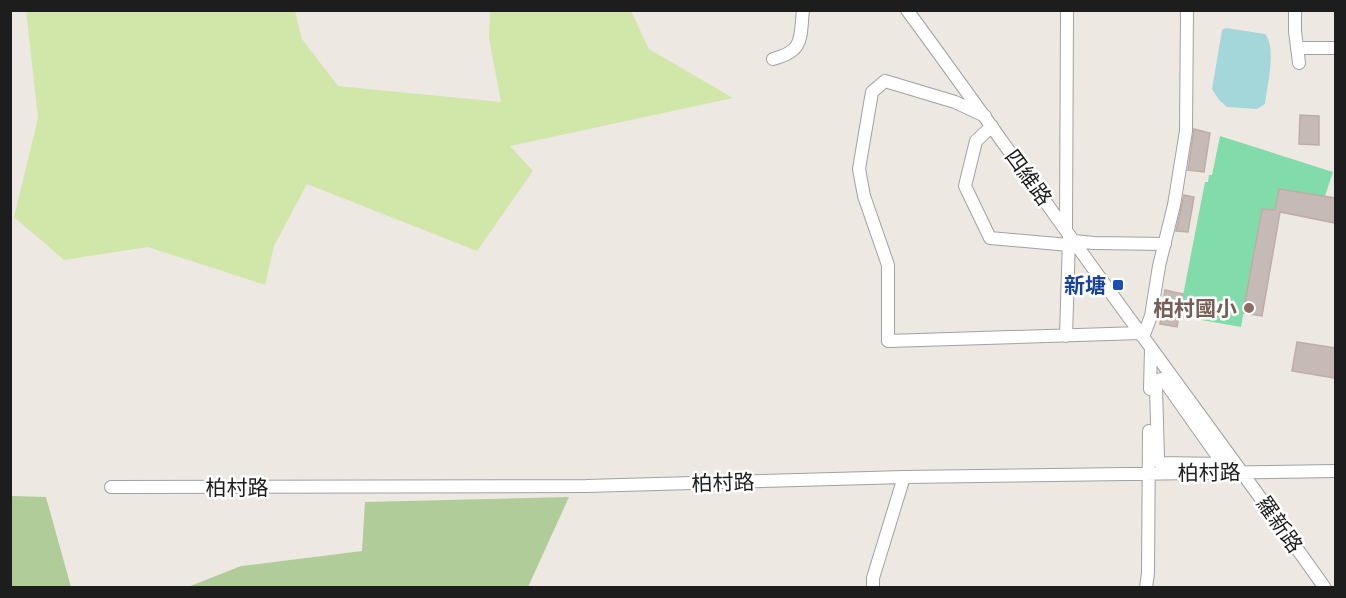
<svg xmlns="http://www.w3.org/2000/svg" width="1346" height="598" viewBox="0 0 1346 598" font-family="'Golos Text','Noto Sans TC',sans-serif">
<style>
.grass{fill:#d1e7a9}
.forest{fill:#b0cc98}
.pitch{fill:#82dbab}
.water{fill:#a4d7da}
.building{fill:#c5bab6;stroke:#bfada5;stroke-width:1.5}
.lines{fill:none;stroke-linecap:round;stroke-linejoin:round}
.minor-casing{stroke:#a1a1a1;stroke-width:14}
.minor{stroke:#fff;stroke-width:12}
.transit-dot{fill:#1a4fb4;stroke:#fff;stroke-width:2}
.education-dot{fill:#8d6e63;stroke:#fff;stroke-width:2}
.labels{text-anchor:middle;dominant-baseline:central;stroke-width:5;stroke-linejoin:round;paint-order:stroke}
.street-label{font-size:21px;fill:#1d1d1d;stroke:#fff}
.transit-label{font-size:21px;font-weight:bold;fill:#164399;stroke:#fff;text-anchor:end}
.education-label{font-size:21px;font-weight:bold;fill:#785e54;stroke:#fff;text-anchor:end}
</style>
<rect width="100%" height="100%" fill="#eee8e3"/>
<path class="grass" d="M 26,11 L 295,11 L 302,39 L 338,86 L 501,102 L 489,38 L 490,11 L 631,11 L 649,49 L 733,98 L 510,146 L 533,171 L 477,251 L 307,184 L 274,246 L 265,285 L 148,247 L 64,260 L 14,217 L 38,118 Z"/>
<path class="forest" d="M 11,496 L 46,497 L 71,587 L 11,587 Z
M 569,497 L 528,587 L 188,587 L 241,566 L 362,551 L 365,502 Z"/>
<path class="pitch" d="M 1220,136 L 1333,172 L 1325,196 L 1279,189 L 1275,210 L 1262,209 L 1241,327 L 1179,316 L 1205,182 L 1208,182 L 1209,175 L 1212,175 Z"/>
<path class="water" d="M 1226,28 L 1265,34 C 1277,48 1267,86 1265,104 L 1257,109 L 1227,107 L 1219,100 L 1212,89 L 1222,30 Z"/>
<path class="building" d="M 1300,115 L 1319,116 L 1319,145 L 1299,144 Z
M 1194,129 L 1210,133 L 1204,172 L 1188,170 Z
M 1279,189 L 1335,198 L 1335,223 L 1280,212 L 1262,316 L 1243,313 L 1262,209 L 1275,210 Z
M 1184,195 L 1194,197 L 1188,232 L 1176,231 Z
M 1165,290 L 1183,294 L 1177,327 L 1160,324 Z
M 1297,342 L 1335,348 L 1335,378 L 1292,371 Z"/>
<g class="lines">
<g class="minor-casing">
<path id="minor" d="M 907,10 C 989,121 1067,234 1149,345 C 1208,426 1267,506 1325,588
M 1295,10 L 1295,31 L 1299,63
M 1297,48 L 1336,48
M 773,59 C 804,51 800,39 803,10
M 985,116 L 955,102 L 885,81 L 872,92 L 859,169 L 864,196 L 888,265 L 888,341 L 1140,333
M 992,126 L 976,141 L 965,186 L 990,238 L 1069,245
M 1066,228 L 1067,10
M 1074,241 L 1094,243 L 1165,244
M 1066,336 L 1069,238
M 1143,337 L 1151,316 L 1159,266 L 1174,205 L 1186,131 L 1187,10
M 1161,379 L 1165,382 L 1223,464 L 1160,463 L 1158,459 L 1156,386 L 1157,380 Z
M 1150,389 L 1151,349
M 111,487 L 586,486 L 904,477 L 1336,471
M 873,588 L 873,578 L 904,477
M 1146,588 L 1148,573 L 1149,431"/>
</g>
<use href="#minor" class="minor"/>
</g>
<rect class="transit-dot" x="1112" y="279" width="12" height="12" rx="3"/>
<circle class="education-dot" cx="1249" cy="308" r="6"/>
<g class="labels">
<g class="street-label">
<text transform="translate(1029 177) rotate(54)">四維路</text>
<text transform="translate(1209 472) rotate(-1)">柏村路</text>
<text transform="translate(723 482) rotate(-2)">柏村路</text>
<text x="237" y="487">柏村路</text>
<text transform="translate(1280 524) rotate(55)">羅新路</text>
</g>
<g class="transit-label">
<text x="1106" y="285">新塘</text>
</g>
<g class="education-label">
<text x="1237" y="308">柏村國小</text>
</g>
</g>
<rect width="1346" height="598" fill="none" stroke="#1d1d1d" stroke-width="24"/>
</svg>
